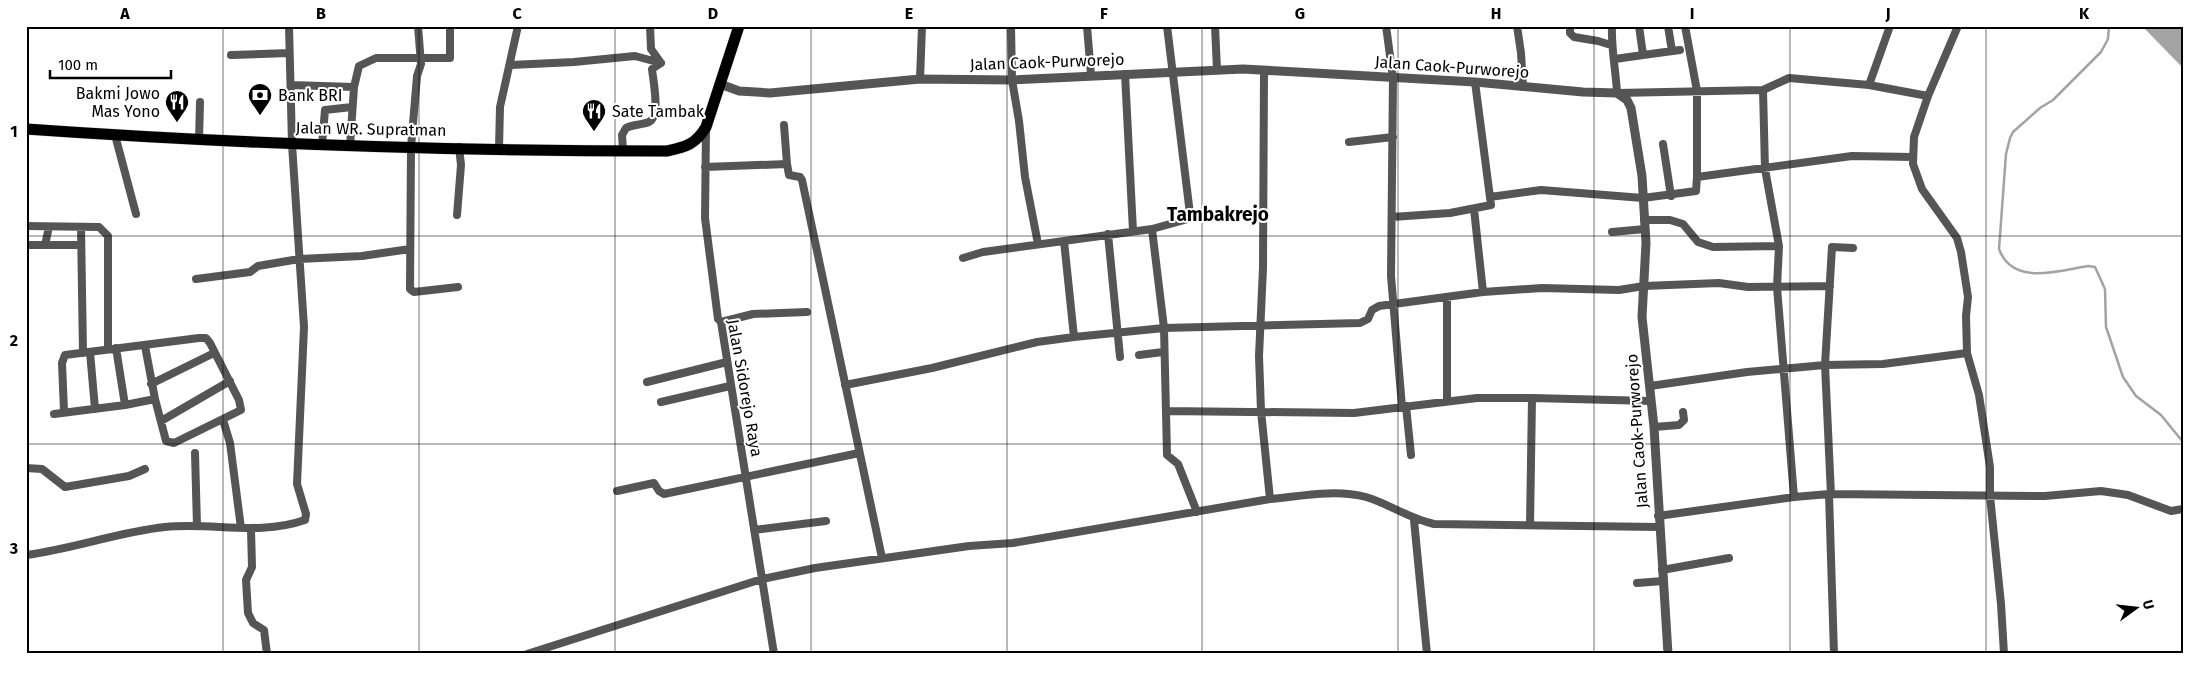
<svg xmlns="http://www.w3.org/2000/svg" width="2209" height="680" viewBox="0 0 2209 680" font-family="'Fira Sans',sans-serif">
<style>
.water{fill:#a3a3a3}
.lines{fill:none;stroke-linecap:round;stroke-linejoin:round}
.stream{stroke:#a3a3a3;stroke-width:2.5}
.primary-casing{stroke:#dbdbdb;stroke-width:12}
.minor{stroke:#555;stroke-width:8}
.tertiary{stroke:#555;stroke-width:9}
.primary{stroke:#000;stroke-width:11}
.grid{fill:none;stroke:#000;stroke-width:1;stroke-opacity:0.55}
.labels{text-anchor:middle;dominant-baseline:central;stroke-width:4;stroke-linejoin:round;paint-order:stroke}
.street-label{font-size:16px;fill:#000;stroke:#fff}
.poi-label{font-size:16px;fill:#000;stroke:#fff;text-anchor:start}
.quarter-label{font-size:19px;font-weight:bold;fill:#000;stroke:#fff}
.neatline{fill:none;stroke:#000;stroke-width:2}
.grid-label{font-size:16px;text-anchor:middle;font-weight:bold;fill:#000}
</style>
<rect width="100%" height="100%" fill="#fff"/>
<path class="water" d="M 2142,26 L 2183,26 L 2183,68 Z"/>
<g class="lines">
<path class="stream" d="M 2109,26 L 2108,39 L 2101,52 L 2053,100 L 2040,108 L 2013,132 L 2010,138 L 2006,154 L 1999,249 C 2013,287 2060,270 2088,266 L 2095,267 L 2105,289 L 2106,327 L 2123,377 L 2136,396 L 2161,415 L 2183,442"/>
<g class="primary-casing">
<path id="primary" d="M 26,129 C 239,144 453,151 667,151 C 686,147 696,144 706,127 L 739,26"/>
</g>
<path class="minor" d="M 418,26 L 421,64 L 417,76 L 411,147 L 410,289 L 414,292 L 458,287
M 1011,26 L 1012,80 L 1019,121 L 1025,177 L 1038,244
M 1087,26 L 1091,75
M 1215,26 L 1217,70
M 1386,26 L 1393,78 L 1391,276 L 1402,407
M 1517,26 L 1521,53 L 1523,87
M 1570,26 L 1570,33 L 1574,37 L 1598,41 L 1611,45
M 1612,26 C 1611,49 1616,71 1617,93 L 1763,90 L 1789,78 L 1869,85
M 1639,26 L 1643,55 L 1680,50
M 1668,26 L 1672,51
M 1685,26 L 1697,91 L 1697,177 L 1852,156 L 1913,157
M 1890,26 L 1869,85 L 1928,96 L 1958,26
M 231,55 L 289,53
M 1615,59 L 1643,55
M 511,65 L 574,62 L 635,56 L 661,63
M 1125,74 L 1133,231
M 920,79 L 922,26
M 291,85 L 354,87
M 1763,90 L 1765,169 L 1779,246 L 1777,287 L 1794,497
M 1928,96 L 1914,137 L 1913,164 L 1922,189 L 1957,238 L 1961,252 L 1968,297 L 1966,316 L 1967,353 L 1979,395 L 1990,467 L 1990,496 L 2001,604 L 2004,654
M 706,127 L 705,218 L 718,319 L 721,322 L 774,654
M 115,135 L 136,214
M 199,140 L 200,102
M 1349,142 L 1393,137
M 1663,144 L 1671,196
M 322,145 L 325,110 L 352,107
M 350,146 L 354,87 L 359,66 L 376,58 L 450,58 L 450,26
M 499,148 L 500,107 L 518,26
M 623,150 L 622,135 L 626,128 C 633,124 642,125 649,122 C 661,116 653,80 652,69 L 661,63 L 651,49 L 650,26
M 787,164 L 789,175 L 800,177 L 802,180 L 882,558
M 705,167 L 787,164 L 784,125
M 1490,197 L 1541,190 L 1643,198 L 1696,191 L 1697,177
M 1474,209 L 1483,292
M 457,215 L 461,165 L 459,147
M 1392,217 L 1450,213 L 1491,205 L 1475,82
M 1644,220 L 1670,220 L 1683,224 L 1698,242 L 1713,247 L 1779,246
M 26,226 L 99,227 L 108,236 L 108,349
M 81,227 L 83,353
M 1152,229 L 1164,328 L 1167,455 L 1178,464 L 1197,512
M 1612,232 L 1645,229
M 1108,234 L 1120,357
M 1064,241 L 1074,337 L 1164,328 L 1360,323 L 1368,319 L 1372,310 L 1379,306 L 1483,292 L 1542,288 L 1619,290 L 1644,286 L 1719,283 L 1748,287 L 1830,286
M 26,245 L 80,245
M 45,245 L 49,227
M 963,258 L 983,252 L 1152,229 L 1188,219 L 1190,214 L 1167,26
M 196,279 L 250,272 L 258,266 L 299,259 L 362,256 L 410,249
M 721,322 L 753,314 L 807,312
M 145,346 L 155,399
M 116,348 L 125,405
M 90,352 L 95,409
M 1139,355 L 1163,352
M 647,382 L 727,362
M 151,384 L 214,353
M 845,385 L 932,368 L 1037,342 L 1074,337
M 1650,386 L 1747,372 L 1825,365 L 1883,364 L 1967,353
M 1447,401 L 1447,297
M 661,402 L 730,386
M 1406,406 L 1411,455
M 1166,411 L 1354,413 L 1477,398 L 1532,398
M 54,414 L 125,405 L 155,399 L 166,441 L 174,443 L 241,410 L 239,400 L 210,343 L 206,338 L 199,338 L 65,355 L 62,363 L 64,411
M 223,420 L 230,443 L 241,528
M 161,421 L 230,381
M 1654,427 L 1679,425 L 1684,420 L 1683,412
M 195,453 L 197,526
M 26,468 L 42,469 L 65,487 L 129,476 L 145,469
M 617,491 L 654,483 L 659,491 L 664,494 L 859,453
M 1829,494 L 1834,654
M 1831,495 L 1825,365 L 1832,247 L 1853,248
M 1270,499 C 1301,496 1336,489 1366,497 C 1390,504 1407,518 1434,524 L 1659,527
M 1658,516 L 1794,497 L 1829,494 L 2045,496 L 2101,491 L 2128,495 L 2171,511 L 2183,509
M 1414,520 L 1427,654
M 1530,525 L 1532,398 L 1651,401
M 251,530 L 252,567 L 246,580 L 248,613 L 253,623 L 264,630 L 267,654
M 754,530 L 826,521
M 26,555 C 73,549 118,532 165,527 C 212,522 259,536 305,520 L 306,514 L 297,484 L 304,327 L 292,144 L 289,26
M 1662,570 L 1729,558
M 1637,583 L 1663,581
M 527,654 L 762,579 L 815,568 L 969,546 L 1013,543 L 1270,499 L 1261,411 L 1259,356 L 1263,268 L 1264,71"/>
<path class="tertiary" d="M 720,84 L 739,91 L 770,93 L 920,79 L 1012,80 L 1243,69 L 1475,82 L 1583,92 L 1617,93 L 1627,100 L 1631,108 L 1642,176 L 1646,243 L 1642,317 L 1654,427 L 1668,654"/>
<use href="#primary" class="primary"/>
</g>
<path class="grid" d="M 223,26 L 223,654M 419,26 L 419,654M 615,26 L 615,654M 811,26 L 811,654M 1007,26 L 1007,654M 1202,26 L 1202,654M 1398,26 L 1398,654M 1594,26 L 1594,654M 1790,26 L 1790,654M 1986,26 L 1986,654M 26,236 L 2183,236M 26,444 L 2183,444"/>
<defs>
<g id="bank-pin" transform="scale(1.25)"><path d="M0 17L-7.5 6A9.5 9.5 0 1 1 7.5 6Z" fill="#000" stroke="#fff"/><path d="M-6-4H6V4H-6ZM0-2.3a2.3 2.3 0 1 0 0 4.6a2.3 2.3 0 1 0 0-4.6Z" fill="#fff"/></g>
<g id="restaurant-pin" transform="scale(1.25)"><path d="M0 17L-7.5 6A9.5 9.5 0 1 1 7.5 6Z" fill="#000" stroke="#fff"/><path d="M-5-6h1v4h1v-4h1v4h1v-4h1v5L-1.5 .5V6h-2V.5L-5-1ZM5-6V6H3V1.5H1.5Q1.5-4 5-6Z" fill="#fff"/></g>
</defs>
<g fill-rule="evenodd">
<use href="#bank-pin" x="260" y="95"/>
<use href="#restaurant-pin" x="177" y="102"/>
<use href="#restaurant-pin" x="594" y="111"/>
</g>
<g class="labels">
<g class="street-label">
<text transform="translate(1047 62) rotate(-2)">Jalan Caok-Purworejo</text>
<text transform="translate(1452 67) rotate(4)">Jalan Caok-Purworejo</text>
<text transform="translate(371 129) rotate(1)">Jalan WR. Supratman</text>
<text transform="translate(745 388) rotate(80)">Jalan Sidorejo Raya</text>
<text transform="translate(1637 431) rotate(-94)">Jalan Caok-Purworejo</text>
</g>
<g class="poi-label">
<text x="160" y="93" text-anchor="end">Bakmi Jowo<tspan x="160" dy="18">Mas Yono</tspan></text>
<text x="278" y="95">Bank BRI</text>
<text x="612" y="111">Sate Tambak</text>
</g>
<g class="quarter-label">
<text x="1218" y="214">Tambakrejo</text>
</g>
</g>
<rect width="2209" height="680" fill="none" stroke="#ffffff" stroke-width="55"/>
<g transform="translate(2136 608) rotate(75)" stroke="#ffffff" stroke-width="4" paint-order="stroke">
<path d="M0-4L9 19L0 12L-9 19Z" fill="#000000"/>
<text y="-8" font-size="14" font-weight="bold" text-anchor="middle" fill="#000000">U</text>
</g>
<path d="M50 70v8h121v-8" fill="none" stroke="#000000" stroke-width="2.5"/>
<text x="58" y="70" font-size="15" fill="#000000" stroke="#ffffff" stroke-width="4" paint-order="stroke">100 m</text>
<rect x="28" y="28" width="2154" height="624" class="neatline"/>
<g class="grid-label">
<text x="125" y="19">A</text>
<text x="321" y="19">B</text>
<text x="517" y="19">C</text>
<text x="713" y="19">D</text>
<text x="909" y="19">E</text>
<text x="1104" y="19">F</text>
<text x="1300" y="19">G</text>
<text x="1496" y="19">H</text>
<text x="1692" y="19">I</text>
<text x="1888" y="19">J</text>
<text x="2084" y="19">K</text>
<text x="14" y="137">1</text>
<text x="14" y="346">2</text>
<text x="14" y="554">3</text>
</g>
</svg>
